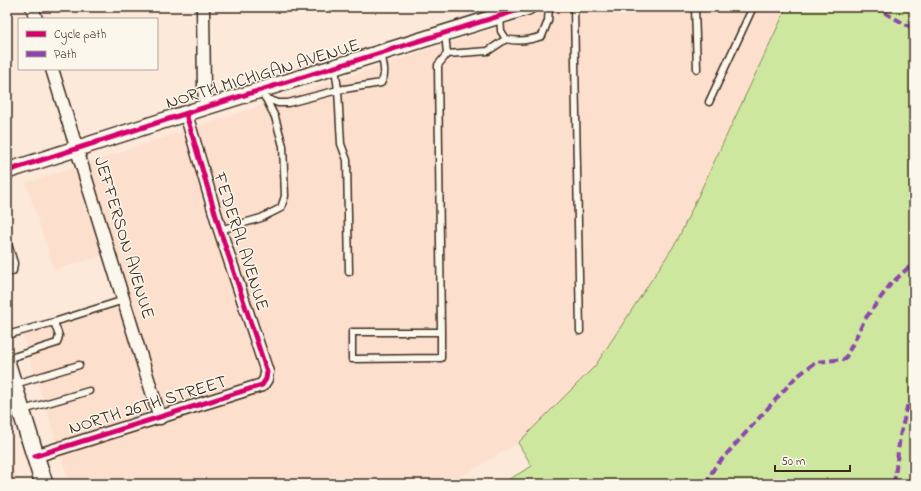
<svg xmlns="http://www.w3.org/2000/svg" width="921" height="491" viewBox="0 0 921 491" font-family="'Indie Flower',sans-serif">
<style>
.built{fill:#fddfcd}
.green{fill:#cde89e;stroke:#84895e}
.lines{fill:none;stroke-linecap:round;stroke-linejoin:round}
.service-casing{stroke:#3b2a1e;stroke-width:9}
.minor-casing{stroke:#3b2a1e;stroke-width:15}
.tertiary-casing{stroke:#3b2a1e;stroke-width:18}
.secondary-casing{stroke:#3b2a1e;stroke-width:20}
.service{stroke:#fbf7ec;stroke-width:6}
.minor{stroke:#fbf7ec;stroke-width:12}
.tertiary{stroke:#fbf7ec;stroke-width:15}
.secondary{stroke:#fbf7ec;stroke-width:17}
.quiet{stroke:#8e44ad;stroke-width:4;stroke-dasharray:8 4;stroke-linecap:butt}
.cycleway-casing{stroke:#fbf7ec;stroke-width:8}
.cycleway{stroke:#d6006c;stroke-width:5}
.labels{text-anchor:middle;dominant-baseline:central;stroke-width:3;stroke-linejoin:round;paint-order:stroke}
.street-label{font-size:18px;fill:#3b2a1e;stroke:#fbf7ec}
</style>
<rect width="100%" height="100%" fill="#fce9da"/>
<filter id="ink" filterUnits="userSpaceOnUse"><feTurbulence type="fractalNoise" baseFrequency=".025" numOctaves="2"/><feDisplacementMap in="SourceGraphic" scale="8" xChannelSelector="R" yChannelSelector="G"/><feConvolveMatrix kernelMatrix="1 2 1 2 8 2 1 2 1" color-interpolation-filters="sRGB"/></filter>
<g filter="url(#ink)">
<path class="built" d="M 559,7 L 787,7 L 677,241 L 595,366 L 518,443 L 448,484 L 70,484 L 21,331 L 117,301 L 101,256 L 54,270 L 26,183 Z
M 7,444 L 19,484 L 7,484 Z"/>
<path class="green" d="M 787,7 L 914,7 L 914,484 L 501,484 L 532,466 L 518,443 L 595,366 L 677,241 Z"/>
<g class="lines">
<g class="service-casing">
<path id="service" d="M 574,7 L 580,331
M 695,7 L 697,69
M 500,16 L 501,31 L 506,39 C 518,42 531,40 542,36 L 548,21 L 549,7
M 445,33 L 447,54 L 488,51 L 506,39
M 335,67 L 338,90 L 341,144 L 347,160 L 349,272
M 265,98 L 278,103 L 288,103 L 338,90 L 381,83 C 387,74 383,63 381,53
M 709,102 L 753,7
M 220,230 L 261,218 L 281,208 L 285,196 L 283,146 L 275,117 L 266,99
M 7,241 L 14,263 L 13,271 L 7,273
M 54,322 L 124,300
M 441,332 L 352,332 L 352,359 L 441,358 L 441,332 L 438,65 L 447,54
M 7,335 L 54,322 L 59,336 L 57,343 L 7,359
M 15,384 L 79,365
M 23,410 L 89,391"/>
</g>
<g class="minor-casing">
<path id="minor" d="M 32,7 L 36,19
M 203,7 L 204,90 L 206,107
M 52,69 L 160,418
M 35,456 L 262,385 L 266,379 L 267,372 L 220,230 L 186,114"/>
</g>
<g class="tertiary-casing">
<path id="tertiary" d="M 7,171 L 206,107 L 528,7"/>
</g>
<g class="secondary-casing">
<path id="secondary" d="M 7,365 L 44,484"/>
</g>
<use href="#service" class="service"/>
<use href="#minor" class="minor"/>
<use href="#tertiary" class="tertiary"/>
<use href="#secondary" class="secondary"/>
<path class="quiet" d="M 874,7 L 914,29
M 705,484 L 715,467 L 795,378 L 816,362 L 845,359 L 865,319 L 890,285 L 912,264 L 914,259
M 894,484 L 900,436 L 908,403 L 914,400"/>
<g class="cycleway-casing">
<path id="cycleway" d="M 7,171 L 206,107 L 528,7
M 35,456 L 262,385 L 266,379 L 267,372 L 220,230 L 186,114"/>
</g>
<use href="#cycleway" class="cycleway"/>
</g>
</g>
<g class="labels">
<g class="street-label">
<text transform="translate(263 75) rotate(-17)">NORTH MICHIGAN AVENUE</text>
<text transform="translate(123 238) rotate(73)">JEFFERSON AVENUE</text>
<text transform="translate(240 242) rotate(72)">FEDERAL AVENUE</text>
<text transform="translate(148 406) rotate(-17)">NORTH 26TH STREET</text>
</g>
</g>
<rect width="921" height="491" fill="none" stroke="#fbf7ec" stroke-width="24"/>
<rect x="12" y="12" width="897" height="467" fill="none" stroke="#3b2a1e" stroke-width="1.5" filter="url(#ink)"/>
<rect x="18" y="18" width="140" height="52" fill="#fbf7ec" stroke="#aea59a"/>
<rect x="26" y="31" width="20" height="6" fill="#d6006c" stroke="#aea59a"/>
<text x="54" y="38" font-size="12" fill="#3b2a1e">Cycle path</text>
<rect x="26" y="51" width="20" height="6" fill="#8e44ad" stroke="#aea59a"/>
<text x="54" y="58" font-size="12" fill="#3b2a1e">Path</text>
<path d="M775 465v6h75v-6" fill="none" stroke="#3b2a1e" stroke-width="2"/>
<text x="781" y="465" font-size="12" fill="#3b2a1e" stroke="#fbf7ec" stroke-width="3" paint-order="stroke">50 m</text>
</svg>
